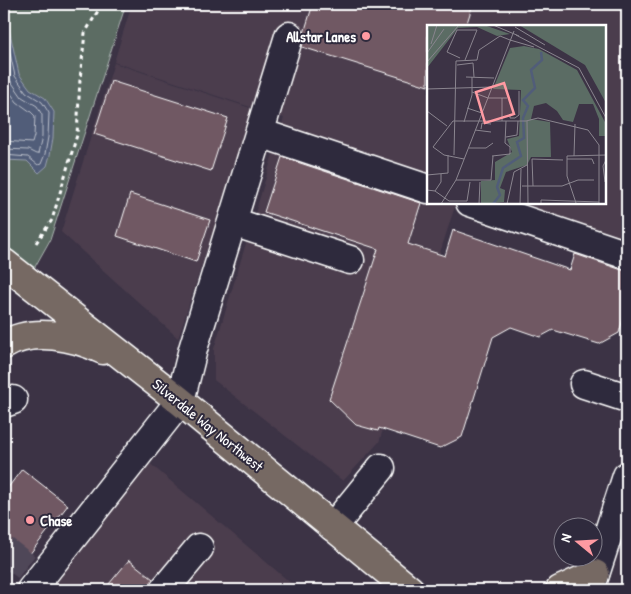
<svg xmlns="http://www.w3.org/2000/svg" width="631" height="594" viewBox="0 0 631 594" font-family="'Patrick Hand',sans-serif">
<style>
.built{fill:#4c3e4e}
.green{fill:#5b6c64;stroke:#adb6b2}
.water{fill:#515d79;stroke:#979eaf}
.lines{fill:none;stroke-linecap:round;stroke-linejoin:round}
.shore{stroke:#b9bec9;stroke-width:1}
.building{fill:#705863;stroke:#fff}
.minor-tunnel{stroke:#504758;stroke-width:28;stroke-dasharray:28 14;stroke-linecap:butt}
.minor-casing{stroke:#fff;stroke-width:31}
.major-casing{stroke:#fff;stroke-width:31}
.path{stroke:#fff;stroke-width:3;stroke-dasharray:4 4;stroke-linecap:butt}
.minor{stroke:#2f2a3d;stroke-width:28}
.major{stroke:#766964;stroke-width:28}
.poi-dot{fill:#ff9aa2;stroke:#2f2a3d;stroke-width:2}
.labels{text-anchor:middle;dominant-baseline:central;stroke-width:4;stroke-linejoin:round;paint-order:stroke}
.poi-label{font-size:15px;font-weight:bold;fill:#fff;stroke:#2f2a3d;text-anchor:end}
.street-label{font-size:15px;fill:#fff;stroke:#2f2a3d}
.inset-river{fill:none;stroke:#515d79;stroke-width:2.5}
.inset-road{fill:none;stroke:#8a858f;stroke-width:1}
.view{fill:#ff9aa2;fill-opacity:0.15;stroke:#ff9aa2;stroke-width:2.5}
.inset-edge{fill:none;stroke:#fff;stroke-width:2.5}
</style>
<rect width="100%" height="100%" fill="#3c3345"/>
<filter id="ink" filterUnits="userSpaceOnUse"><feTurbulence type="fractalNoise" baseFrequency=".02" numOctaves="2"/><feDisplacementMap in="SourceGraphic" scale="10" xChannelSelector="R" yChannelSelector="G"/><feConvolveMatrix kernelMatrix="1 2 1 2 8 2 1 2 1" color-interpolation-filters="sRGB"/></filter>
<g filter="url(#ink)">
<path class="built" d="M 132,4 L 627,4 L 627,239 L 520,203 L 605,202 L 605,26 L 428,26 L 428,202 L 456,203 L 379,442 L 343,481 L 214,380 L 214,349 L 284,118 L 114,62 Z
M 114,63 L 253,109 L 178,338 L 61,232 Z
M 148,462 L 299,590 L 39,590 Z"/>
<path class="green" d="M 4,4 L 126,4 L 50,240 L 27,281 L 4,263 Z"/>
<path class="water" d="M 4,10 L 8,24 L 19,74 L 30,89 L 45,98 L 54,112 L 53,138 L 50,155 L 47,166 L 39,173 L 27,161 L 4,160 Z"/>
<g class="lines">
<path class="shore" d="M 4,26 L 15,76 L 26,92 L 42,102 L 49,113 L 48,137 L 45,154 L 41,164 L 38,165 L 28,157 L 4,155
M 4,55 L 10,80 L 22,97 L 37,106 L 42,115 L 42,137 L 38,154 L 36,154 L 28,150 L 4,149
M 4,84 L 17,102 L 31,112 L 35,116 L 34,136 L 32,143 L 4,141"/>
</g>
<path class="building" d="M 313,4 L 473,4 L 466,26 L 428,26 L 428,86 L 302,47 L 304,40 L 304,33 Z
M 111,81 L 228,118 L 211,171 L 94,134 Z
M 282,157 L 421,203 L 408,244 L 445,256 L 453,230 L 570,270 L 575,254 L 622,270 L 627,270 L 627,305 L 619,333 L 599,344 L 553,330 L 540,337 L 511,327 L 493,337 L 462,437 L 440,448 L 379,428 L 378,431 L 356,425 L 329,399 L 378,249 L 264,212 Z
M 130,194 L 210,220 L 196,262 L 117,236 Z
M 22,469 L 68,505 L 29,555 L 23,550 L 4,575 L 4,493 Z
M 129,560 L 153,579 L 149,587 L 149,590 L 104,590 Z"/>
<g class="lines">
<path class="minor-tunnel" d="M 4,550 L 41,578"/>
<g class="minor-casing">
<path id="minor" d="M 260,133 L 428,189
M 470,202 L 627,255
M 233,222 L 350,260
M 584,384 L 627,398
M 4,403 L 13,400
M 333,527 L 381,468
M 31,590 L 180,401 L 193,349 L 289,36
M 164,590 L 199,548
M 590,590 L 627,476"/>
</g>
<g class="major-casing">
<path id="major" d="M 4,263 L 180,401 L 410,590
M 4,345 C 32,327 75,336 103,350
M 560,590 L 595,574"/>
</g>
<path class="path" d="M 36,243 L 52,220 L 77,135 L 80,79 L 85,33 L 102,4"/>
<use href="#minor" class="minor"/>
<use href="#major" class="major"/>
</g>
</g>
<g class="poi-dot">
<circle cx="366" cy="36" r="5"/>
<circle cx="30" cy="520" r="5"/>
</g>
<g class="labels">
<g class="poi-label">
<text x="356" y="36">Allstar Lanes</text>
<text x="40" y="520" text-anchor="start">Chase</text>
</g>
<g class="street-label">
<text transform="translate(208 425) rotate(39)">Silverdale Way Northwest</text>
</g>
</g>
<g transform="translate(427 25)">
<rect width="179" height="179" fill="#3c3345"/>
<path d="M 0,0 L 57,0 L 83,9 L 70,11 L 50,2 L 31,3 L 0,43 ZM 92,0 L 179,0 L 179,78 L 158,40 ZM 97,21 L 112,24 L 150,45 L 179,99 L 179,111 L 172,111 L 172,94 L 166,79 L 152,79 L 146,97 L 136,95 L 130,86 L 119,78 L 107,81 L 104,94 L 123,97 L 124,132 L 104,132 L 100,140 L 79,147 L 73,163 L 78,165 L 77,177 L 54,179 L 54,156 L 68,155 L 68,137 L 85,127 L 80,114 L 92,111 L 94,65 L 66,64 L 83,23 Z" fill="#5b6c64"/>
<path class="inset-river" d="M 66,179 L 73,170 L 70,162 L 76,143 L 94,131 L 90,117 L 97,113 L 96,93 L 101,81 L 96,75 L 108,63 L 104,45 L 115,35 L 114,27"/>
<path class="inset-road" d="M 66,0 L 92,11M 88,2 L 118,20M 89,10 L 152,43 L 179,93M 83,15 L 107,22M 4,19 L 10,0M 0,28 L 17,4M 33,33 L 20,27 L 30,5 L 50,5 L 38,35M 0,37 L 32,0M 30,40 L 46,38 L 47,52M 39,52 L 67,53M 0,64 L 65,62M 45,67 L 61,73 L 80,73M 40,83 L 55,88M 0,86 L 20,101M 83,90 L 83,93 L 88,93 L 92,90 L 92,66M 26,96 L 99,96 L 111,93 L 161,105 L 172,120 L 172,179M 26,96 L 6,122 L 17,130 L 37,134M 75,96 L 75,73M 100,96 L 101,179M 37,97 L 45,70 L 45,52M 54,104 L 55,98 L 64,99M 48,105 L 64,107M 79,112 L 90,110 L 91,96M 42,123 L 59,123 L 66,118M 27,130 L 29,36 L 50,35 L 52,25 L 73,11 L 83,15M 65,131 L 83,129 L 83,122 L 78,118 L 79,96M 147,131 L 148,99M 140,134 L 140,151 L 149,178M 140,134 L 140,131 L 179,130M 140,134 L 165,134 L 167,139M 0,150 L 21,148 L 21,130M 29,155 L 64,155 L 66,131M 178,157 L 176,141 L 179,135M 95,161 L 135,161 L 151,155 L 167,155M 106,161 L 105,134 L 136,135M 0,165 L 8,166 L 22,176 L 40,176 L 43,157M 8,166 L 14,157 L 14,149M 14,179 L 29,155 L 87,6M 52,179 L 53,157M 80,179 L 87,147 L 100,140M 93,179 L 94,144M 114,179 L 114,175 L 172,177"/>
<path class="view" d="M 77,58 L 87,89 L 58,98 L 49,67 Z"/>
<rect width="179" height="179" class="inset-edge"/>
</g>
<rect width="631" height="594" fill="none" stroke="#2f2a3d" stroke-width="20"/>
<rect x="10" y="10" width="611" height="574" fill="none" stroke="#fff" stroke-width="2" filter="url(#ink)"/>
<g transform="translate(578 542) rotate(288)"><circle r="24" fill="#2f2a3d" stroke="#827f8b"/>
<path d="M0-4L9 19L0 12L-9 19Z" fill="#ff9aa2"/>
<text y="-8" font-size="14" font-weight="bold" text-anchor="middle" fill="#ffffff">N</text>
</g>
</svg>
